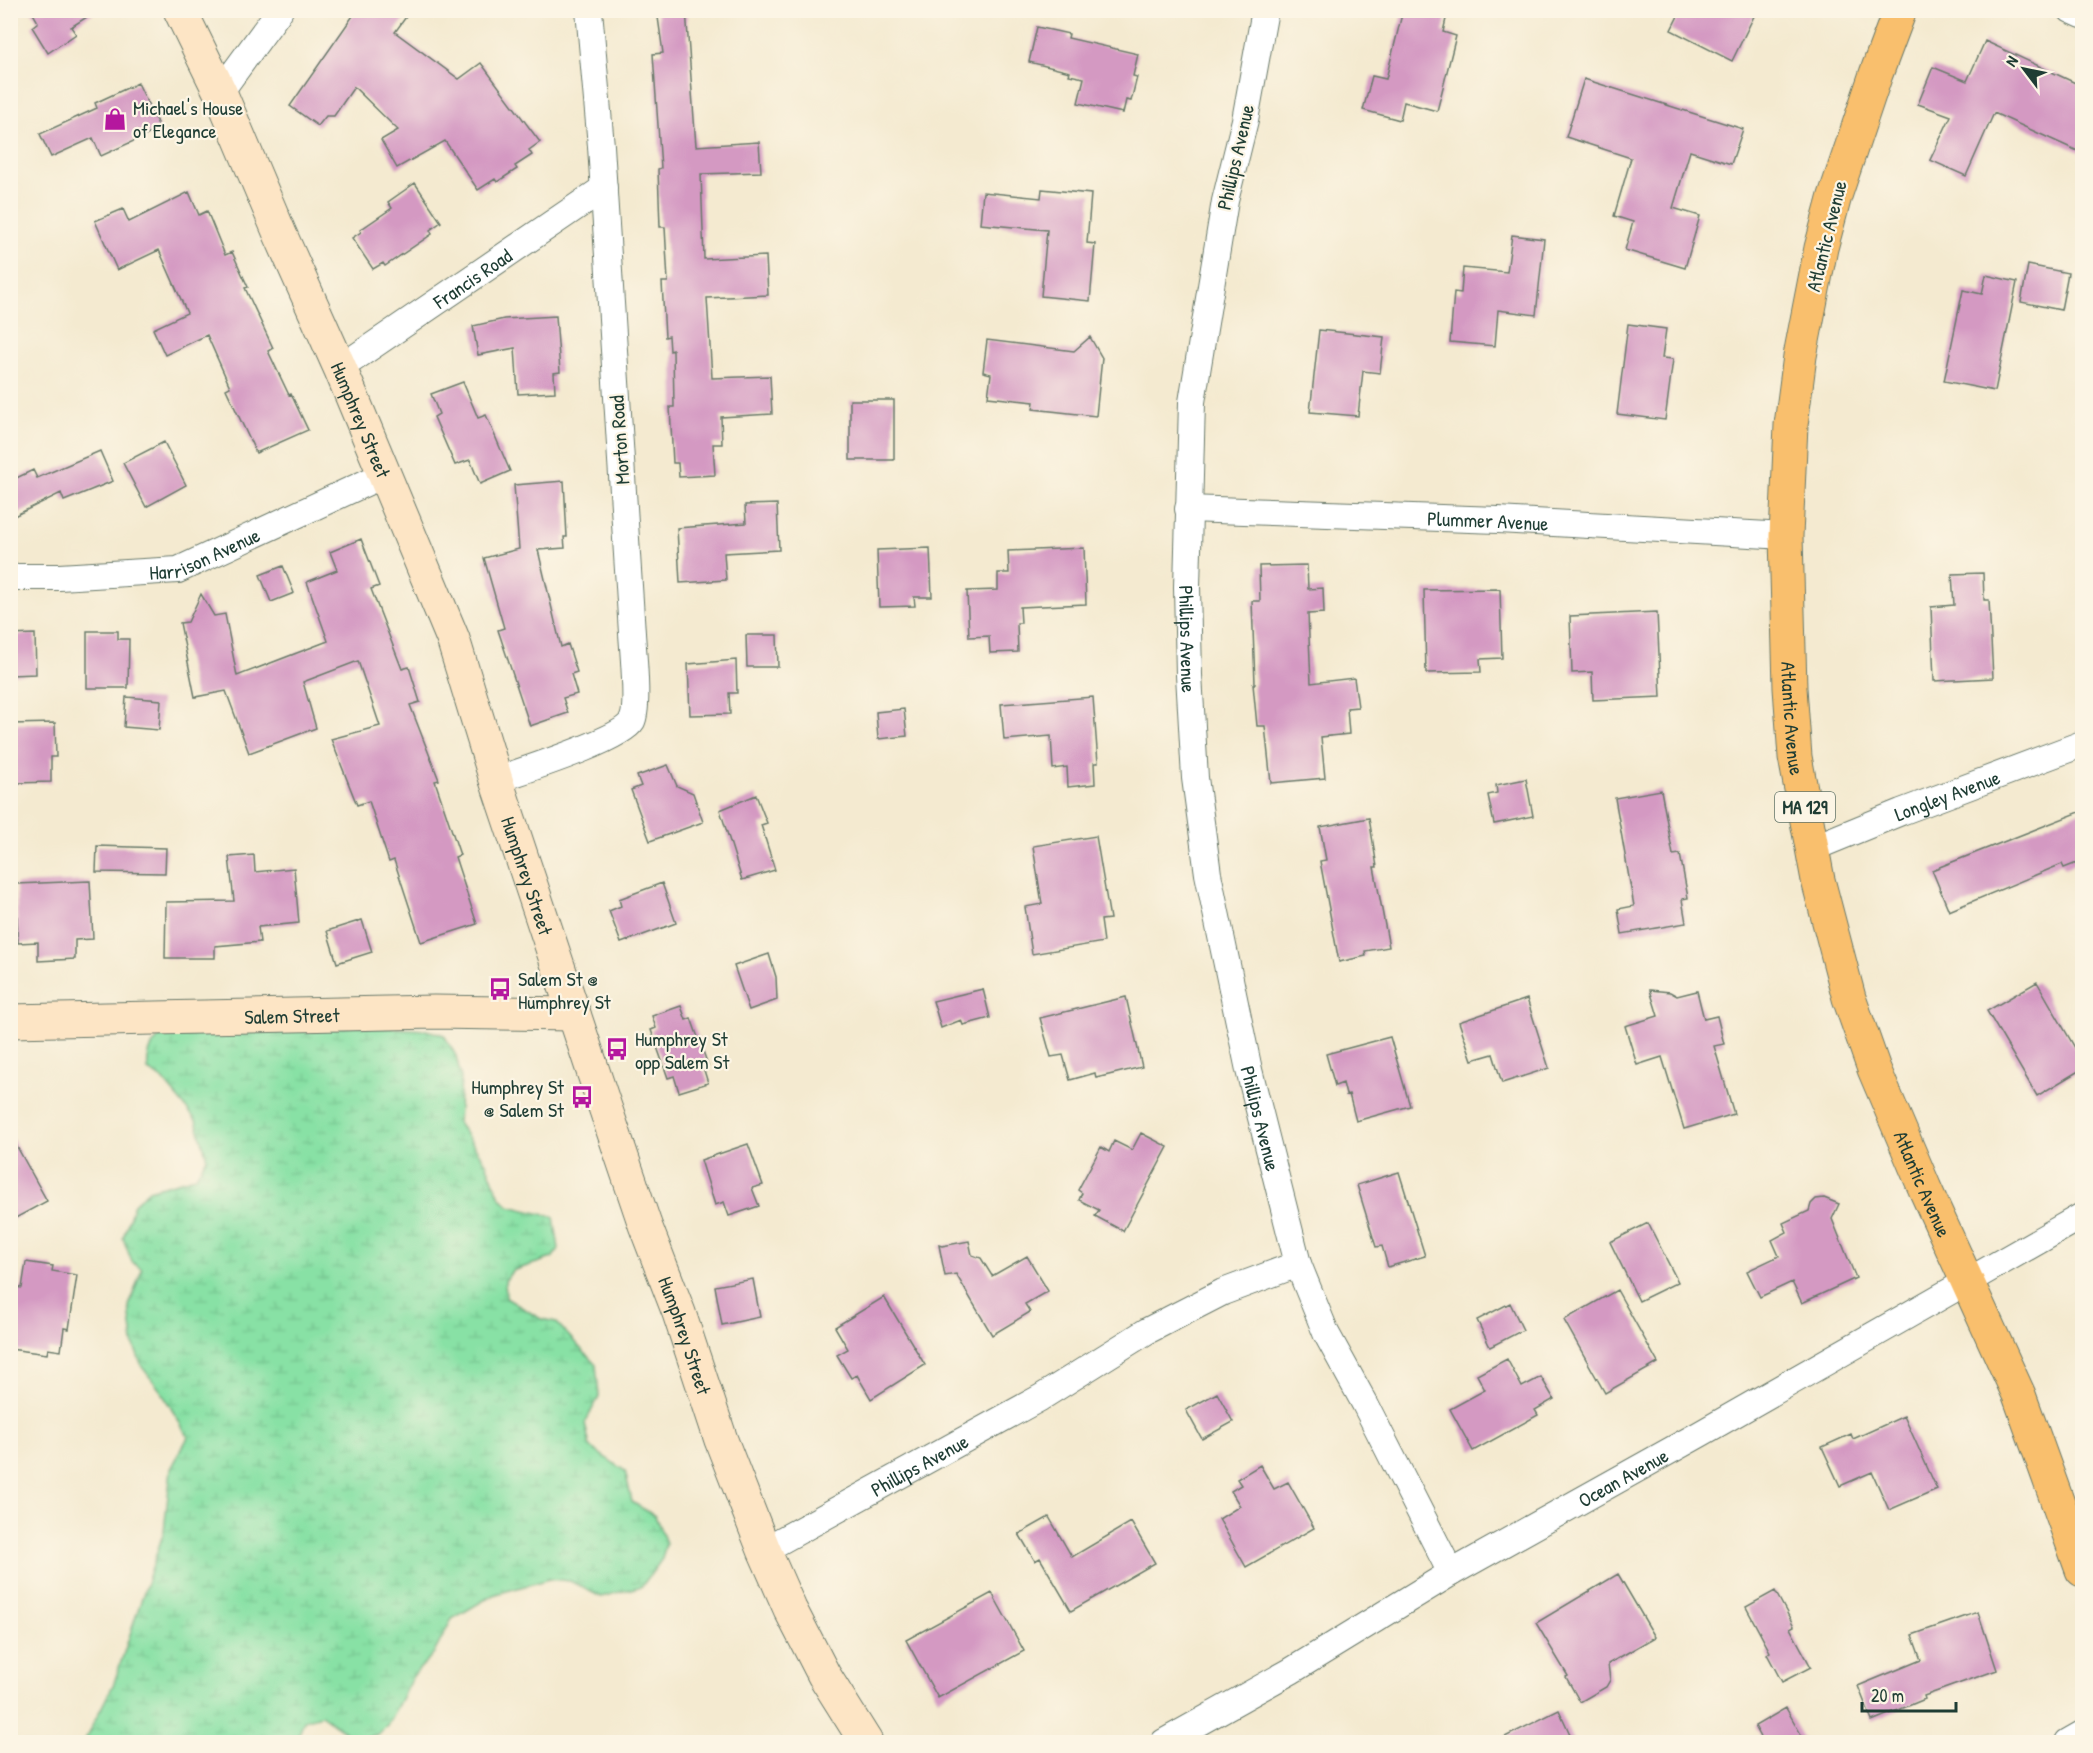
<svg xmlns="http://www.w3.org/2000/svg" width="2093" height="1753" viewBox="0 0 2093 1753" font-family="'Patrick Hand',sans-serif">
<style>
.wetland{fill:url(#wetland-marsh);stroke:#548f6c;stroke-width:1.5}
.building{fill:#d499c2}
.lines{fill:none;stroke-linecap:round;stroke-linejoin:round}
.street-casing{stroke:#6a7a6b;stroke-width:28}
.secondary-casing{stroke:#6a7a6b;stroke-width:35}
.primary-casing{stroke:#6a7a6b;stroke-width:35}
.street{stroke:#fff;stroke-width:26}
.secondary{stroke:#fde5c5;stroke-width:33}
.primary{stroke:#f9bf6d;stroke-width:33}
.labels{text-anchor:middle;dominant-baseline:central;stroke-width:4.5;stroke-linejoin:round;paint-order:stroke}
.shield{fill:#fcf5e5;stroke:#617469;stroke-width:1.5}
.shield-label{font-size:18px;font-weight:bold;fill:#1f3d34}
.poi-label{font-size:20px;fill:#1f3d34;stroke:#fcf5e5;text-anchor:start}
.street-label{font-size:20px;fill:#1f3d34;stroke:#fcf5e5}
</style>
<defs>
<pattern id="wetland-marsh" width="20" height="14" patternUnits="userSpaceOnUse" patternTransform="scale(1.5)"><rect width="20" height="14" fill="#88e1a5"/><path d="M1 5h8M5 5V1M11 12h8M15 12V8" fill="none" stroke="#75c28f"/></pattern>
</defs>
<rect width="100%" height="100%" fill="#fcf5e5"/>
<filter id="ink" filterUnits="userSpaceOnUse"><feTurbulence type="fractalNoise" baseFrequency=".0167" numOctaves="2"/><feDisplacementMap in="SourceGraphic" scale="12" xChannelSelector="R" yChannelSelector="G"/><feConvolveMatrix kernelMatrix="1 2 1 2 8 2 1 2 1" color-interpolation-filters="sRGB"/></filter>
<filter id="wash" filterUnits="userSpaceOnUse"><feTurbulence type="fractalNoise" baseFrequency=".008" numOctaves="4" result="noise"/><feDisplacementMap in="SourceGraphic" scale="24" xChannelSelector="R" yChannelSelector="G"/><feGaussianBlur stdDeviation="1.35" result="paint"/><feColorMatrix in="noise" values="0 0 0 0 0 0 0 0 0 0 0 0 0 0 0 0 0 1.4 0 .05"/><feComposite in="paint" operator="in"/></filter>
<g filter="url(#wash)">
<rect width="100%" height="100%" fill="#f4ead0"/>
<path class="wetland" d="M 358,1026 L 426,1030 L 444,1035 L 456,1056 L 461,1078 L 458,1123 L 486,1163 L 500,1197 L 509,1206 L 554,1217 L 559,1249 L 552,1258 L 512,1271 L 505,1281 L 506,1298 L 541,1319 L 556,1322 L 596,1365 L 599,1396 L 585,1423 L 590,1447 L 625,1471 L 632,1502 L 655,1516 L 666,1543 L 662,1559 L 642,1586 L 601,1597 L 570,1581 L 549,1579 L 493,1595 L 452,1619 L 434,1653 L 413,1676 L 387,1726 L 378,1734 L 357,1740 L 321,1715 L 304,1720 L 296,1742 L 84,1742 L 114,1683 L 164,1531 L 171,1469 L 188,1437 L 161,1391 L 142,1367 L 133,1343 L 129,1306 L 142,1269 L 132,1262 L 123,1238 L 134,1204 L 149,1190 L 195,1177 L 207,1158 L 196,1120 L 161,1078 L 148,1070 C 146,1053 153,1039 168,1031 L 269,1028 L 311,1031 Z"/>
<g id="blocks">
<path class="building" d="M 31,10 L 98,10 L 71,27 L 76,34 L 48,53 L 32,27 L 38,22 Z
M 357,10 L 411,10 L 395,32 L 459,79 L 481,63 L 540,142 L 529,150 L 532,155 L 515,166 L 517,169 L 497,182 L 495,179 L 478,190 L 445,141 L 397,168 L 381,140 L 398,130 L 354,87 L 334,116 L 326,116 L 318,126 L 290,106 Z
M 657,10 L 686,10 L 696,146 L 759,142 L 761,172 L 701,174 L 704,259 L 766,256 L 768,295 L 707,298 L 712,378 L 770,376 L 772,414 L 721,417 L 722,444 L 713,444 L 715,475 L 679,477 L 678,463 L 673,463 L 670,407 L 674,407 L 673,350 L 670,351 L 669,336 L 665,337 L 662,282 L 668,282 L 665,227 L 660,227 L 658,169 L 661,168 L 653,54 L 663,53 Z
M 1403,10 L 1448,10 L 1443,32 L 1456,36 L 1437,111 L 1404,102 L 1400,120 L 1363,110 L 1372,76 L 1386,79 Z
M 1681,10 L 1757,10 L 1732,61 L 1671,30 Z
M 1037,27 L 1069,34 L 1068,38 L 1138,54 L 1133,76 L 1137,77 L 1131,101 L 1126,100 L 1123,113 L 1078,103 L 1084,78 L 1069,75 L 1070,72 L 1029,62 Z
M 1985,41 L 2082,86 L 2082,153 L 1994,113 L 1966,176 L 1930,160 L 1951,116 L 1918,104 L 1933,67 L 1967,81 Z
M 1584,79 L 1743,129 L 1731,164 L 1690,151 L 1673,208 L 1700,216 L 1685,268 L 1625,250 L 1633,222 L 1614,216 L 1631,158 L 1566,137 Z
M 138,83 L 160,129 L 101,156 L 93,138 L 51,157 L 40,134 L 97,108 L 95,103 Z
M 415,183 L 441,222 L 430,230 L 432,234 L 385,266 L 383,263 L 373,269 L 352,238 L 361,232 L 360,230 L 392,208 L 388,202 Z
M 1042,189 L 1091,194 L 1087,243 L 1095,244 L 1090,301 L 1041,296 L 1047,230 L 980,224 L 983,192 L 1041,198 Z
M 189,192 L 199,215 L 207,211 L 225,255 L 232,252 L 248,287 L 245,288 L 273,348 L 268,351 L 289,395 L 291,394 L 308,430 L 256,453 L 226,389 L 230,387 L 207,335 L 165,355 L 153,329 L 187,313 L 159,250 L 117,270 L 95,221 L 123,209 L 129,222 Z
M 1512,235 L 1544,239 L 1536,315 L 1498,310 L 1495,346 L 1450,342 L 1454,292 L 1461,293 L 1463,268 L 1507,272 Z
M 2028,265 L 2068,273 L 2061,310 L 2021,302 Z
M 1986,275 L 2017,282 L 1995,391 L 1944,381 L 1963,290 L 1982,294 Z
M 556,316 L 560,372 L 554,373 L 555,392 L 518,394 L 515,348 L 478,355 L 473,326 L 504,319 Z
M 1628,324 L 1666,329 L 1662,358 L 1673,359 L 1665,420 L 1617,414 Z
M 1319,330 L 1384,337 L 1380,373 L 1363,371 L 1358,416 L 1310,412 Z
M 1090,337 L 1102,358 L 1096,416 L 1033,409 L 1034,402 L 988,397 L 991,374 L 983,372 L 987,340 L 1074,351 Z
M 463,382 L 478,418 L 486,415 L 510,471 L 480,484 L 470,460 L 455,465 L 434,417 L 439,414 L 431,394 Z
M 850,400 L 894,400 L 894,460 L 850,460 Z
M 164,442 L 186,485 L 146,507 L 123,463 Z
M 100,451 L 113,481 L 64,501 L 61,493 L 10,518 L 10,481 L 33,470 L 37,478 Z
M 564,481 L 567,537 L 564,537 L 565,548 L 538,550 L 561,647 L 568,644 L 577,672 L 571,674 L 577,694 L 563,698 L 568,713 L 530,726 L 498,630 L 504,628 L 484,558 L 519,549 L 514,485 Z
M 777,504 L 779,550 L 724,553 L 726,580 L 680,583 L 677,528 L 746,523 L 745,505 Z
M 361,539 L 379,586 L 371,589 L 402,669 L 409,667 L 420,702 L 410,705 L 439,780 L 435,781 L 460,855 L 455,857 L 477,924 L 421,942 L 394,860 L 389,862 L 369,801 L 357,805 L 331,739 L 380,726 L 358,661 L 303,682 L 316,728 L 249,753 L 226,691 L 195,697 L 180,623 L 188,622 L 201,594 L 214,616 L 225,614 L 237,676 L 328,641 L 307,582 L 337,570 L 330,552 Z
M 930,548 L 932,597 L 914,597 L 915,606 L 879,607 L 877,550 Z
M 1084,548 L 1086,604 L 1020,607 L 1021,623 L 1017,623 L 1018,652 L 990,653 L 989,636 L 969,637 L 967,591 L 998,590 L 998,573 L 1009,573 L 1008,551 Z
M 1307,565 L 1308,589 L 1323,588 L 1324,613 L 1308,614 L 1311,683 L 1354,678 L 1358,707 L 1347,708 L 1349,734 L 1321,737 L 1325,778 L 1271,783 L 1265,726 L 1257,726 L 1253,684 L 1255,684 L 1252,601 L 1260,601 L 1259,566 Z
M 283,566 L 294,593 L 271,602 L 260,575 Z
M 1983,573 L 1984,600 L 1989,600 L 1993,678 L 1934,681 L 1931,607 L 1954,605 L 1952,574 Z
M 1500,589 L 1502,658 L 1480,659 L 1481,672 L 1426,673 L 1424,590 Z
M 1657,612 L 1661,697 L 1593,700 L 1592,672 L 1572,673 L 1570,616 Z
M 87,631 L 118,631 L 118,639 L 129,639 L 128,688 L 87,688 Z
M 35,634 L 36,674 L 10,675 L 10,635 Z
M 746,635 L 777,635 L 778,667 L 747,667 Z
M 736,660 L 737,693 L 729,693 L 730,714 L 690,715 L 688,664 Z
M 126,697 L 161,700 L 159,730 L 124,727 Z
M 1093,697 L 1098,763 L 1094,763 L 1095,784 L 1068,787 L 1067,767 L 1053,769 L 1051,736 L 1004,740 L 1001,704 Z
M 904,709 L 907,736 L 878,739 L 876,712 Z
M 55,723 L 56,757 L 51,757 L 51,782 L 15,783 L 14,762 L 10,762 L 10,724 Z
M 668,765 L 677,786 L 693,793 L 703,822 L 650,841 L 631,790 L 641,786 L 637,776 Z
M 1526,779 L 1533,816 L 1494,824 L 1488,795 L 1497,793 L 1496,785 Z
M 1661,790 L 1673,855 L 1680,854 L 1688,898 L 1682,899 L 1686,923 L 1622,934 L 1618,909 L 1634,906 L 1615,798 Z
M 756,795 L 767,823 L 761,825 L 775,870 L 742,880 L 720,810 Z
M 2082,811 L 2082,861 L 2064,868 L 2062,864 L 1949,911 L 1932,870 Z
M 1369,818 L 1377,867 L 1374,867 L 1389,947 L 1365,951 L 1366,956 L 1339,962 L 1320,861 L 1326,860 L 1320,827 Z
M 1096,836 L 1110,919 L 1101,920 L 1104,942 L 1032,954 L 1025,907 L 1042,904 L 1033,846 Z
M 97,846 L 166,848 L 165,873 L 96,872 Z
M 254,855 L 255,872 L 294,868 L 299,923 L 258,927 L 260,942 L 215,946 L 215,958 L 165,958 L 166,902 L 234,901 L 229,857 Z
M 90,881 L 93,939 L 75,940 L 75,959 L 38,961 L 38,942 L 18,943 L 16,884 Z
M 662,883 L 676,923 L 621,943 L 609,911 L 621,906 L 619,899 Z
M 362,920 L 372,952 L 337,963 L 327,931 Z
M 769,954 L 776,977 L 777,1000 L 749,1010 L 734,966 Z
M 2037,982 L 2082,1060 L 2082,1069 L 2037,1096 L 1987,1011 Z
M 983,989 L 990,1018 L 963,1025 L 961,1020 L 941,1028 L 933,1001 Z
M 1650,990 L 1670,992 L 1677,996 L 1697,991 L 1704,1019 L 1717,1016 L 1724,1044 L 1714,1046 L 1734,1114 L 1684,1129 L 1662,1057 L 1637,1065 L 1625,1026 L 1658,1016 Z
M 1126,997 L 1142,1067 L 1096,1078 L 1095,1073 L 1070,1080 L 1063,1055 L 1051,1057 L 1040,1018 Z
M 1527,999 L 1549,1068 L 1502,1083 L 1493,1054 L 1472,1060 L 1459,1022 Z
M 681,1006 L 686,1020 L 691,1018 L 708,1065 L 703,1067 L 708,1083 L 679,1092 L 674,1076 L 668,1078 L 651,1030 L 656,1028 L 652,1016 Z
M 1390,1037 L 1410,1106 L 1356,1121 L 1349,1094 L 1346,1095 L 1343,1083 L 1335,1086 L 1326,1054 Z
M 1141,1133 L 1168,1147 L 1123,1231 L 1095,1216 L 1099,1210 L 1079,1200 L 1082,1193 L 1078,1190 L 1101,1147 L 1109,1152 L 1114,1141 L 1132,1150 Z
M 10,1134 L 47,1201 L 10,1221 Z
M 748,1144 L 763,1185 L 752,1188 L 759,1206 L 729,1216 L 724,1202 L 715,1205 L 701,1160 Z
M 1399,1172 L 1425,1256 L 1388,1267 L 1382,1246 L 1376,1247 L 1357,1185 Z
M 1824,1198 L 1839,1204 L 1832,1219 L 1856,1278 L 1802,1303 L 1792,1282 L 1760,1297 L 1747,1271 L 1779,1256 L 1772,1240 L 1787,1232 L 1783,1223 L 1809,1211 L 1811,1204 L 1816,1199 Z
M 1648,1223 L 1678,1282 L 1639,1301 L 1610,1242 Z
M 969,1241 L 972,1255 L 981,1258 L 992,1276 L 1027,1256 L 1048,1291 L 1025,1304 L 1030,1312 L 992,1335 L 956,1274 L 945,1276 L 939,1245 L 942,1246 Z
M 26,1262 L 53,1266 L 52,1271 L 77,1275 L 69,1329 L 64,1328 L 61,1351 L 48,1349 L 47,1354 L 10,1349 L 10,1305 L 13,1287 L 22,1288 Z
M 753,1279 L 760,1317 L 722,1325 L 715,1286 Z
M 1617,1290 L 1658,1363 L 1605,1393 L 1564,1320 Z
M 884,1297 L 925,1365 L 871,1399 L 857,1375 L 851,1378 L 837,1355 L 848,1349 L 835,1327 Z
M 1510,1303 L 1523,1330 L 1490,1347 L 1477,1320 Z
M 1507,1359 L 1522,1387 L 1541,1377 L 1554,1399 L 1535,1410 L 1538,1415 L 1473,1451 L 1450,1409 L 1485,1390 L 1477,1375 Z
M 1217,1393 L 1233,1422 L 1202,1439 L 1186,1410 Z
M 1904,1416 L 1937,1489 L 1889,1510 L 1872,1472 L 1840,1486 L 1822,1447 L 1851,1434 L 1853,1439 Z
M 1260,1465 L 1274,1489 L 1288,1482 L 1314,1528 L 1246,1567 L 1219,1519 L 1240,1506 L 1231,1491 L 1241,1485 L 1237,1479 Z
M 1049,1517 L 1072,1557 L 1131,1522 L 1155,1563 L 1071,1611 L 1040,1558 L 1035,1561 L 1019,1534 Z
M 1618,1574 L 1655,1637 L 1608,1664 L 1610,1680 L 1606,1687 L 1580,1702 L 1566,1677 L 1568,1676 L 1536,1623 Z
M 1775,1591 L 1794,1626 L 1790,1628 L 1811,1667 L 1782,1682 L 1767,1654 L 1770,1652 L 1746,1607 Z
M 992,1593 L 1024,1651 L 938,1698 L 906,1640 Z
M 1978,1612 L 1997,1670 L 1924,1696 L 1925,1699 L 1872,1721 L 1858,1686 L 1921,1660 L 1912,1635 Z
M 1786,1708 L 1806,1743 L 1764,1743 L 1755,1726 Z
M 1559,1710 L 1574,1743 L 1493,1743 Z"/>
</g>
</g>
<g filter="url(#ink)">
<use href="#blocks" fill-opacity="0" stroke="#6a7a6b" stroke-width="1.5"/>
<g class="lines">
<g class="street-casing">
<g id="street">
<path id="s1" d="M 1265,10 L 1245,120 L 1225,201 L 1192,402 L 1187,587 L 1189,675 L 1195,778 L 1208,874 L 1249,1070 L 1298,1264 L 1326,1333 L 1365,1404 L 1451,1573"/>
<path d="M 2071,10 L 2082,15"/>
<path d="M 220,92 L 280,10"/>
<path id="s2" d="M 340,368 L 604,188"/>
<path id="s3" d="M 1188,509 L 1498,520 L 1786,536"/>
<path id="s4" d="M 10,577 L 59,577 L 178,570 L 385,474"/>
<path d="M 496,780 C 521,771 621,740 632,721 C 639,708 633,650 632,633 L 601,146 L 589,10"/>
<path id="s5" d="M 1813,848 L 1901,812 L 2082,744"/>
<path id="s6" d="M 764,1550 L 1040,1398 L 1147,1331 L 1223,1292 L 1298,1264"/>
<path id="s7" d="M 1164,1742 L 1291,1671 L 1451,1573 L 1700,1434 L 2082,1216"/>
<path d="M 2068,1742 L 2082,1734"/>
</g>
</g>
<g class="secondary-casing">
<g id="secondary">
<path id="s8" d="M 180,10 L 220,92 L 280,234 L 340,368 L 453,639 L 496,780 L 605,1107 L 645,1225 L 679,1313 L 721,1440 L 764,1550 L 790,1609 L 824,1675 L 866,1742"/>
<path id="s9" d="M 10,1021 L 434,1012 L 574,1014"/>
</g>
</g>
<g class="primary-casing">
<g id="primary">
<path id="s10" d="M 1900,10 L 1876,74 L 1835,196 L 1821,248 L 1800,356 L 1791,425 L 1786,536 L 1790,688 L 1795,757 L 1818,880 L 1849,998 L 1874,1069 L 1925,1189 L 2019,1395 L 2082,1570"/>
</g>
</g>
<use href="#street" class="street"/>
<use href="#secondary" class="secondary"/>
<use href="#primary" class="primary"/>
</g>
</g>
<defs>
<g id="shop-bare" transform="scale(1.8)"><path d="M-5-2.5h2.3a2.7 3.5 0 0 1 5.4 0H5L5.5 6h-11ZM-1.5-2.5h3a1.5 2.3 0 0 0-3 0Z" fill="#b5179e" stroke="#fcf5e5" stroke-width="2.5" paint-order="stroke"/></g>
<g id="bus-bare" transform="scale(1.8)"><path d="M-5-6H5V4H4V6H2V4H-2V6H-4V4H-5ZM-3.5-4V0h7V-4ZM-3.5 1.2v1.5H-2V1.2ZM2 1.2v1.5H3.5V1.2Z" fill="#b5179e" stroke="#fcf5e5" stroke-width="2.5" paint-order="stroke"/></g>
</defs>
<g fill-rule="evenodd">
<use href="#shop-bare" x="115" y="119"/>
<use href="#bus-bare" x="500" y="989"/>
<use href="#bus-bare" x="617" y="1049"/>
<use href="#bus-bare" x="582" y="1097"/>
</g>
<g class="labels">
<rect class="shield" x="1775" y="792" width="60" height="30" rx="4.5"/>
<g class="shield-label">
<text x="1805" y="807">MA 129</text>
</g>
<g class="poi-label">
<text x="133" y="107">Michael's House<tspan x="133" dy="23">of Elegance</tspan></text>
<text x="518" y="978">Salem St @<tspan x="518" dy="23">Humphrey St</tspan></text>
<text x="635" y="1038">Humphrey St<tspan x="635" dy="23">opp Salem St</tspan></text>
<text x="564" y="1086" text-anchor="end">Humphrey St<tspan x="564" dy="23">@ Salem St</tspan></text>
</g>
<g class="street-label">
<text transform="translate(1235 157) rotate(-77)">Phillips Avenue</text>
<text transform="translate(1826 236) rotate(-76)">Atlantic Avenue</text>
<text stroke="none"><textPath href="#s2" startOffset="160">Francis Road</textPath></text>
<text stroke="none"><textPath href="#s8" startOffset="448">Humphrey Street</textPath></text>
<text transform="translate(619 440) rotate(-94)">Morton Road</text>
<text stroke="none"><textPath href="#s3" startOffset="300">Plummer Avenue</textPath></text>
<text stroke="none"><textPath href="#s4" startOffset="198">Harrison Avenue</textPath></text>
<text stroke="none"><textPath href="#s1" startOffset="636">Phillips Avenue</textPath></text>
<text stroke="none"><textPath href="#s10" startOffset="724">Atlantic Avenue</textPath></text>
<text stroke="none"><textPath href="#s5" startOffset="144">Longley Avenue</textPath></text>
<text stroke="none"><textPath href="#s8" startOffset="934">Humphrey Street</textPath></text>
<text stroke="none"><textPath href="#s9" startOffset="282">Salem Street</textPath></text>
<text stroke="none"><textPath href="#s1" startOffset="1122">Phillips Avenue</textPath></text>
<text stroke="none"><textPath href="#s10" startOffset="1210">Atlantic Avenue</textPath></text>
<text stroke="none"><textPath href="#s8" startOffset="1420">Humphrey Street</textPath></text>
<text stroke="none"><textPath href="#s6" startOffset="177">Phillips Avenue</textPath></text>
<text stroke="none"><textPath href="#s7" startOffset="530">Ocean Avenue</textPath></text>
</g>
</g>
<rect width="2093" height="1753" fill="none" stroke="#fcf5e5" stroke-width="36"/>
<g transform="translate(2024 69) rotate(302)" stroke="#fcf5e5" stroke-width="4.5" paint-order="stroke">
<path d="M0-4.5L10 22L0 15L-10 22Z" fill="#1f3d34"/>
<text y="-9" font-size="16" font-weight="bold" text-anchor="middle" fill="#1f3d34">N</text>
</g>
<path d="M1862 1702v9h94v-9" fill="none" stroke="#1f3d34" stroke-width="3"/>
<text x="1871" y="1702" font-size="18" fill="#1f3d34" stroke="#fcf5e5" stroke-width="4.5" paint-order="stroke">20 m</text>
</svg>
